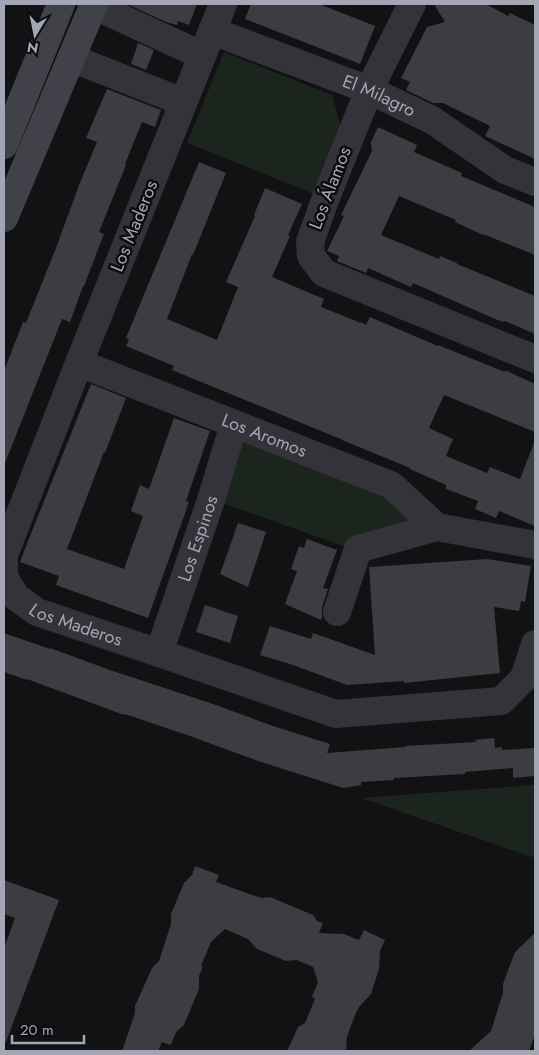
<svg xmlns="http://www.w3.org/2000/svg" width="539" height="1055" viewBox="0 0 539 1055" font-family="Jost,sans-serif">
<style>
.green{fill:#1c241e}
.building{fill:#3c3c41}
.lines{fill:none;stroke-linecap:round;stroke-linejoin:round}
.street{stroke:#333339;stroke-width:28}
.secondary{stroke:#414249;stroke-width:28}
.labels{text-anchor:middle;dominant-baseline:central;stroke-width:5;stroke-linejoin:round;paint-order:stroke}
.street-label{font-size:18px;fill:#a3a7b5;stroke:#0d0d0f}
</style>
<rect width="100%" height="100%" fill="#121214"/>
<path class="green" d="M 224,52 L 332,95 L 340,124 L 314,194 L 187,143 Z
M 244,435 L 388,493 L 420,526 L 354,545 L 343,546 L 222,503 Z
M 535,785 L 535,858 L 361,798 Z"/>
<path class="building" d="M 127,4 L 197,4 L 189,25 L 178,21 L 177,25 L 166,22 Z
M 251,4 L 319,4 L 375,26 L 360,64 L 245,19 Z
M 434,4 L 486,4 L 508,16 L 510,13 L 535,25 L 535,159 L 485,136 L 490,126 L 443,103 L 433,103 L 406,90 L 410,82 L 401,78 L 427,27 L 445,22 Z
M 138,43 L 154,50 L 146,70 L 131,64 Z
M 107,89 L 161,110 L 155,127 L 142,122 L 125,164 L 126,165 L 99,232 L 104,234 L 84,286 L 83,286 L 70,322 L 62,319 L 5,463 L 4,463 L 4,371 L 23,322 L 26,323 L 56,248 L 79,185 L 97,142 L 86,138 Z
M 378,127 L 417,145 L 414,152 L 462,173 L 461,176 L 535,207 L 535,255 L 483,234 L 483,235 L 455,222 L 456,220 L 399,196 L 381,235 L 439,259 L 440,256 L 457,263 L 457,264 L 535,296 L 535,334 L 505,321 L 504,322 L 495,319 L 413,283 L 411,287 L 368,268 L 366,273 L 337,261 L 339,256 L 327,251 L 344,216 L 341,215 L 372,151 L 371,142 Z
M 199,162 L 226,173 L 193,255 L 192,254 L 167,319 L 217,340 L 238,287 L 226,282 L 255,216 L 254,215 L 265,188 L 302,204 L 288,235 L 290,236 L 272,277 L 324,299 L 321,307 L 361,323 L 361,322 L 366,325 L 370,317 L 438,346 L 438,345 L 505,372 L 505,370 L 535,384 L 535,432 L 444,395 L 429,428 L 453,439 L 446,456 L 487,473 L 490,467 L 520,479 L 534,443 L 535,444 L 535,526 L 499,511 L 496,518 L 475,509 L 478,501 L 446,489 L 446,485 L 410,469 L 410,468 L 342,440 L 343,440 L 172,370 L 174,366 L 126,346 L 129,340 L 126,338 Z
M 91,384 L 126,398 L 105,453 L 104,452 L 67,549 L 124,569 L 143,516 L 131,511 L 140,485 L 149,489 L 174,418 L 210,431 L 186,501 L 189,502 L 148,618 L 56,585 L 59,576 L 20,562 L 30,536 Z
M 238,523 L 266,532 L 248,587 L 220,574 Z
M 307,539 L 337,550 L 323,588 L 328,589 L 322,607 L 322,617 L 321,620 L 285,604 L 297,571 L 291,569 L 299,546 L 304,548 Z
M 487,559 L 531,566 L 525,602 L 521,601 L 519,611 L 494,607 L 500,673 L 404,683 L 404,681 L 347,685 L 293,665 L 260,655 L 270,626 L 311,639 L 313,633 L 375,655 L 369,567 Z
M 205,605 L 238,616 L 230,643 L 196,632 Z
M 4,633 L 50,649 L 50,648 L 110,670 L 213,704 L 273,726 L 330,744 L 327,753 L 405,747 L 405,746 L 476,742 L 475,740 L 494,738 L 495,748 L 502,747 L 502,750 L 535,748 L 535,776 L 513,778 L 513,768 L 465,772 L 465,774 L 394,778 L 394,780 L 361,782 L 361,785 L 343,788 L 258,761 L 190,736 L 125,714 L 124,715 L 27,679 L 27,680 L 4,672 Z
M 195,866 L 219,875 L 216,882 L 255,896 L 262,898 L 270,897 L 313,915 L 317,921 L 323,923 L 319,933 L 344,934 L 359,940 L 364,930 L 385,940 L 380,951 L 379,969 L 371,994 L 359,1007 L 355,1015 L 347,1037 L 346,1051 L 287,1051 L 298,1027 L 305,1023 L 315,999 L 312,997 L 318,982 L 313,967 L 297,960 L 286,961 L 257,949 L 248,939 L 225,929 L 211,942 L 201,966 L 203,966 L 199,976 L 199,989 L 184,1025 L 176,1032 L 171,1045 L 162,1042 L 158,1051 L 122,1051 L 135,1013 L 135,1006 L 152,968 L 159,961 L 171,924 L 171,914 L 184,883 L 192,875 Z
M 4,880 L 59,900 L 6,1042 L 4,1042 L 4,948 L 15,918 L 4,914 Z
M 535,933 L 535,1034 L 529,1051 L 469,1051 L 491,1031 L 503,993 L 503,984 L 515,952 Z"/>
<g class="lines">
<g class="street">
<path id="s1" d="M 223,4 L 79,363 L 4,555 L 4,577 L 16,597 L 37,612 L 159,653 L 336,714 L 501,701 L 524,678 L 535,644"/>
<path d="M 412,4 L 369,90 L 325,200 L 310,242 L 311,256 L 324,273 L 535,359"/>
<path d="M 93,5 L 201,55"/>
<path id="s2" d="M 212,31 L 369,90 L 432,120 L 505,170 L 535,182"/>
<path d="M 71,58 L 183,102"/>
<path id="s3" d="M 79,363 L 391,485 L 437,527 L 535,545"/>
<path d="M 337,612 L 358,549 L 437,527"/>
<path id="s4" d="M 159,653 L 211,500 L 234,424"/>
</g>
<path class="secondary" d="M 4,145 L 61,4
M 4,218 L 94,4"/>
</g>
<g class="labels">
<g class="street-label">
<text stroke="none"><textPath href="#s2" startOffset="179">El Milagro</textPath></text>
<text transform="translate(330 188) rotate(-69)">Los Álamos</text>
<text transform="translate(134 226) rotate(-68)">Los Maderos</text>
<text stroke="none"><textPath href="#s3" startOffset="199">Los Aromos</textPath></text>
<text stroke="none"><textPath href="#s4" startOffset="121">Los Espinos</textPath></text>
<text stroke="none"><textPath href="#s1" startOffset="705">Los Maderos</textPath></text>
</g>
</g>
<rect width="539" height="1055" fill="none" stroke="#a3a7b5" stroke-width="10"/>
<g transform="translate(35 35) rotate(190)" stroke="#0d0d0f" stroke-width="4" paint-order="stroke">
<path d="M0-4L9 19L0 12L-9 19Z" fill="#a3a7b5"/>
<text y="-8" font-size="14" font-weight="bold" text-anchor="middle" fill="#a3a7b5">N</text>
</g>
<path d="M12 1035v8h72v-8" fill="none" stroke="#a3a7b5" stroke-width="2.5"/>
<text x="20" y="1035" font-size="15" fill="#a3a7b5" stroke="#0d0d0f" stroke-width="4" paint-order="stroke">20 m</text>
</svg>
